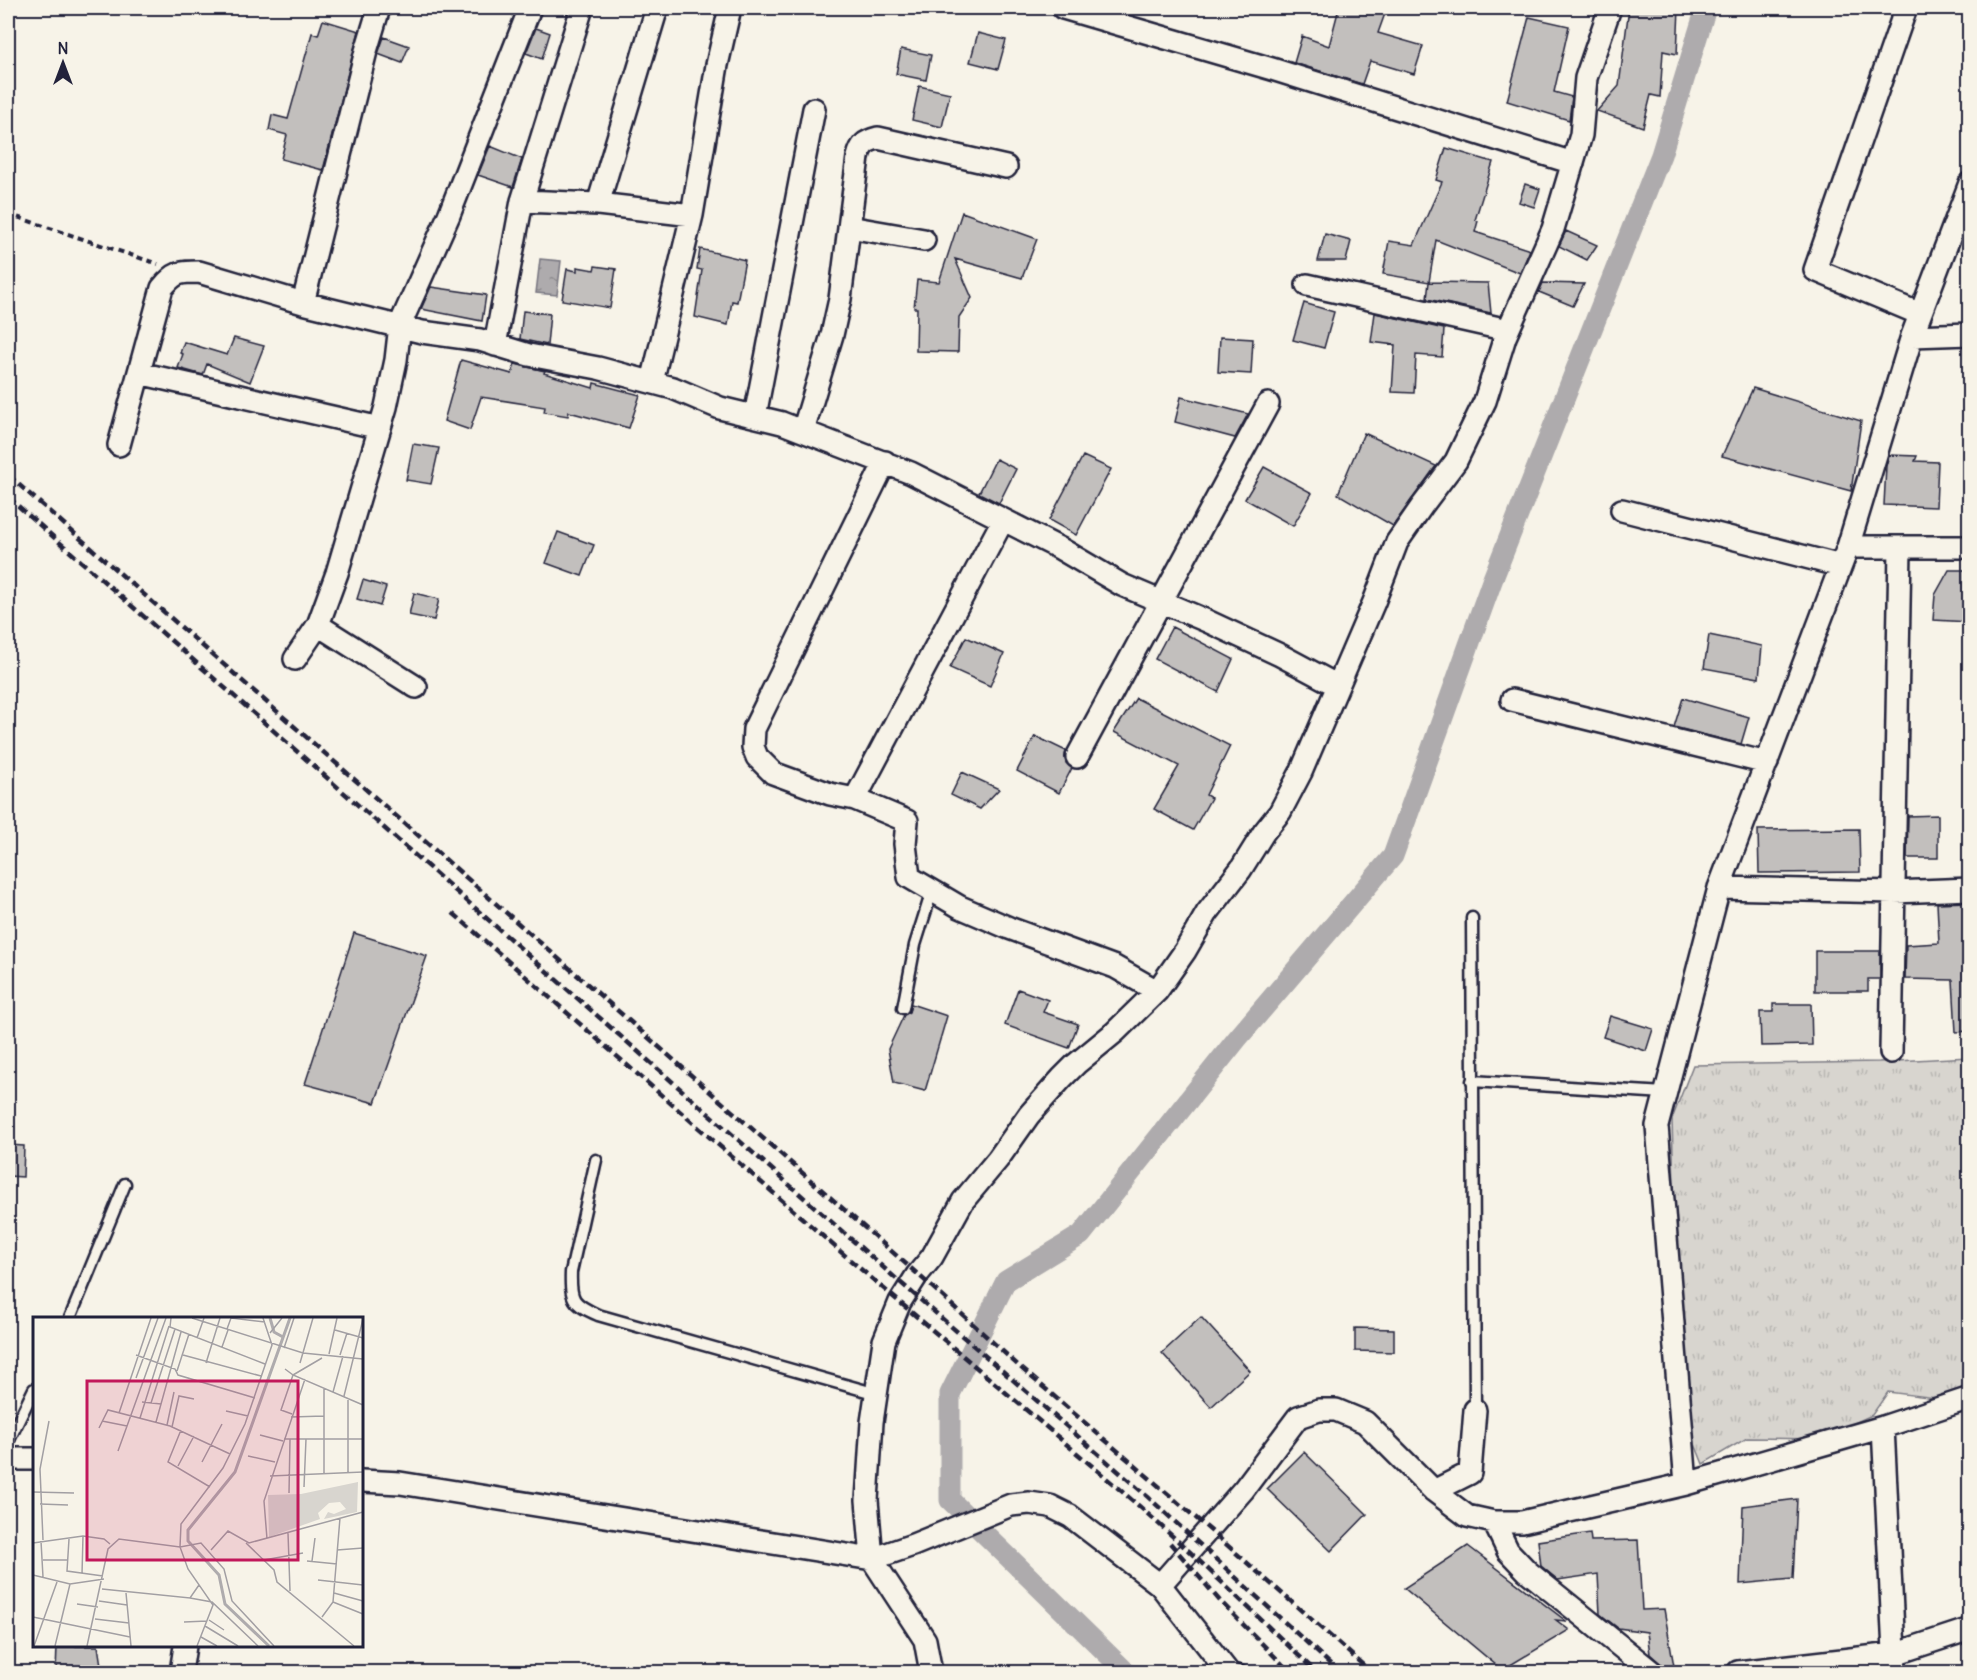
<svg xmlns="http://www.w3.org/2000/svg" width="1977" height="1680" viewBox="0 0 1977 1680" font-family="Delius,sans-serif">
<style>
.grass{fill:url(#grass-tufts);stroke:#7d7c85;stroke-width:1.5}
.water{fill:url(#water-ripples);stroke:#76747f;stroke-width:1.5}
.lines{fill:none;stroke-linecap:round;stroke-linejoin:round}
.canal{stroke:#aeabad;stroke-width:21}
.building{fill:#c2bfbd;stroke:#22223b;stroke-width:1.5}
.lane-casing{stroke:#22223b;stroke-width:15}
.street-casing{stroke:#22223b;stroke-width:26}
.path{stroke:#22223b;stroke-width:4;stroke-dasharray:6 4.5;stroke-linecap:butt}
.lane{stroke:#f7f3e8;stroke-width:10}
.street{stroke:#f7f3e8;stroke-width:21}
.rail{stroke:#22223b;stroke-width:4.5;stroke-dasharray:9 4.5;stroke-linecap:butt}
.inset-river{fill:none;stroke:#aeabad;stroke-width:3}
.inset-road{fill:none;stroke:#a29fa3;stroke-width:1.5}
.view{fill:#c2185b;fill-opacity:0.15;stroke:#c2185b;stroke-width:3}
.inset-edge{fill:none;stroke:#22223b;stroke-width:3}
</style>
<defs>
<pattern id="grass-tufts" width="24" height="20" patternUnits="userSpaceOnUse" patternTransform="scale(1.5)"><rect width="24" height="20" fill="#d8d5cf"/><path d="M3 7l-1-3M5 7V3M7 7l1-3M15 17l-1-3M17 17v-4M19 17l1-3" fill="none" stroke="#b9b7b3"/></pattern>
<pattern id="water-ripples" width="26" height="14" patternUnits="userSpaceOnUse" patternTransform="scale(1.5)"><rect width="26" height="14" fill="#aeabad"/><path d="M2 4q2-2 4 0t4 0M15 11q2-2 4 0t4 0" fill="none" stroke="#8d8b8e"/></pattern>
</defs>
<rect width="100%" height="100%" fill="#f7f3e8"/>
<filter id="ink" filterUnits="userSpaceOnUse"><feTurbulence type="fractalNoise" baseFrequency=".0167" numOctaves="2"/><feDisplacementMap in="SourceGraphic" scale="12" xChannelSelector="R" yChannelSelector="G"/><feConvolveMatrix kernelMatrix="1 2 1 2 8 2 1 2 1" color-interpolation-filters="sRGB"/></filter>
<g filter="url(#ink)">
<path class="grass" d="M 1969,1057 L 1969,1393 L 1944,1399 L 1888,1392 L 1872,1415 L 1819,1439 L 1747,1438 L 1703,1464 L 1695,1444 L 1679,1346 L 1675,1222 L 1672,1119 L 1693,1065 L 1879,1062 Z"/>
<path class="water" d="M 540,259 L 561,261 L 557,295 L 536,293 Z"/>
<g class="lines">
<path class="canal" d="M 1126,1672 L 950,1500 L 950,1394 L 1006,1281 L 1081,1235 L 1237,1039 L 1393,856 L 1492,581 L 1661,155 L 1706,8"/>
</g>
<path class="building" d="M 1339,8 L 1387,8 L 1378,33 L 1423,46 L 1414,74 L 1370,61 L 1362,84 L 1294,63 L 1302,36 L 1329,46 Z
M 1629,8 L 1679,8 L 1677,54 L 1663,51 L 1660,97 L 1651,95 L 1643,127 L 1597,111 L 1619,86 Z
M 1529,17 L 1569,26 L 1554,92 L 1572,97 L 1569,120 L 1507,101 Z
M 323,20 L 359,31 L 323,170 L 281,159 L 287,135 L 269,130 L 272,115 L 288,119 L 312,33 L 318,35 Z
M 536,28 L 550,33 L 542,59 L 526,53 Z
M 978,33 L 1006,40 L 998,69 L 970,62 Z
M 384,37 L 409,46 L 402,63 L 378,54 Z
M 901,49 L 931,55 L 926,80 L 896,74 Z
M 919,86 L 950,93 L 942,127 L 912,120 Z
M 490,146 L 522,159 L 513,187 L 478,175 Z
M 1446,148 L 1493,162 L 1475,220 L 1478,221 L 1475,232 L 1530,250 L 1520,273 L 1436,240 L 1429,282 L 1383,274 L 1389,241 L 1414,245 L 1442,182 L 1436,180 Z
M 1525,184 L 1540,189 L 1534,207 L 1519,202 Z
M 962,212 L 1037,239 L 1022,278 L 955,259 L 972,298 L 959,317 L 958,352 L 916,351 L 917,308 L 914,308 L 917,280 L 939,282 Z
M 1566,231 L 1597,245 L 1587,260 L 1559,246 Z
M 1325,234 L 1351,241 L 1346,261 L 1318,261 Z
M 700,249 L 745,260 L 737,302 L 732,301 L 728,325 L 695,317 L 702,270 L 697,269 Z
M 595,266 L 616,269 L 610,308 L 562,300 L 567,269 L 577,271 L 577,267 L 594,270 Z
M 1429,282 L 1488,283 L 1491,313 L 1427,299 Z
M 1543,283 L 1584,284 L 1573,306 L 1539,292 Z
M 431,287 L 486,295 L 482,321 L 421,309 Z
M 1304,303 L 1334,312 L 1324,348 L 1293,340 Z
M 523,311 L 550,314 L 547,345 L 520,339 Z
M 1375,313 L 1444,329 L 1442,357 L 1416,355 L 1414,393 L 1392,392 L 1395,345 L 1371,342 Z
M 1220,337 L 1253,339 L 1251,374 L 1218,372 Z
M 234,338 L 264,346 L 250,382 L 207,364 L 203,375 L 178,368 L 183,354 L 180,353 L 184,342 L 227,355 Z
M 461,360 L 512,374 L 515,364 L 545,371 L 544,373 L 593,388 L 594,383 L 640,395 L 629,428 L 569,412 L 568,416 L 544,412 L 545,407 L 481,397 L 470,430 L 444,421 Z
M 1753,388 L 1861,421 L 1851,491 L 1722,456 Z
M 1181,397 L 1225,408 L 1248,414 L 1235,438 L 1175,422 Z
M 1364,433 L 1436,466 L 1393,526 L 1338,494 Z
M 413,444 L 439,448 L 431,484 L 406,480 Z
M 1889,455 L 1917,456 L 1915,461 L 1938,462 L 1936,507 L 1884,505 L 1886,466 Z
M 1083,456 L 1111,469 L 1076,535 L 1049,520 Z
M 996,459 L 1016,469 L 999,503 L 979,493 Z
M 1264,467 L 1312,493 L 1293,526 L 1245,499 Z
M 558,532 L 594,545 L 582,576 L 546,563 Z
M 1949,570 L 1970,570 L 1970,622 L 1933,620 L 1935,595 Z
M 363,580 L 386,587 L 380,606 L 357,599 Z
M 414,593 L 439,599 L 434,620 L 409,615 Z
M 1172,627 L 1233,659 L 1218,692 L 1155,659 Z
M 1709,635 L 1762,646 L 1759,678 L 1704,668 Z
M 966,637 L 1004,654 L 990,686 L 950,668 Z
M 1136,698 L 1230,746 L 1206,795 L 1211,798 L 1193,830 L 1154,809 L 1179,766 L 1114,732 Z
M 1683,698 L 1749,717 L 1741,744 L 1674,727 Z
M 1035,736 L 1066,751 L 1066,763 L 1072,768 L 1059,793 L 1017,771 Z
M 962,772 L 999,789 L 980,809 L 951,795 Z
M 1938,815 L 1938,858 L 1907,858 L 1908,816 Z
M 1859,829 L 1860,872 L 1759,873 L 1758,830 Z
M 1970,902 L 1970,1031 L 1956,1032 L 1953,980 L 1905,979 L 1906,945 L 1939,943 L 1937,903 Z
M 354,933 L 427,956 L 375,1103 L 305,1084 Z
M 1815,951 L 1880,951 L 1880,979 L 1868,979 L 1868,991 L 1815,991 Z
M 1018,989 L 1048,1000 L 1043,1012 L 1078,1024 L 1069,1048 L 1005,1025 Z
M 911,1004 L 947,1016 L 925,1091 L 894,1083 L 888,1049 L 904,1015 L 909,1012 Z
M 1773,1004 L 1811,1004 L 1812,1045 L 1761,1046 L 1760,1012 L 1773,1012 Z
M 1610,1016 L 1653,1029 L 1646,1051 L 1603,1037 Z
M 8,1145 L 24,1146 L 23,1177 L 8,1176 Z
M 1201,1317 L 1250,1371 L 1211,1407 L 1162,1353 Z
M 1355,1328 L 1394,1329 L 1394,1352 L 1355,1351 Z
M 1304,1452 L 1367,1514 L 1331,1551 L 1267,1489 Z
M 1797,1499 L 1793,1579 L 1740,1584 L 1743,1506 Z
M 1590,1533 L 1591,1541 L 1638,1540 L 1642,1610 L 1664,1609 L 1675,1672 L 1664,1669 L 1660,1663 L 1650,1654 L 1647,1632 L 1618,1628 L 1600,1614 L 1598,1574 L 1558,1580 L 1541,1566 L 1538,1541 Z
M 1468,1546 L 1566,1621 L 1556,1620 L 1569,1630 L 1502,1670 L 1404,1588 Z
M 57,1646 L 98,1646 L 102,1672 L 56,1672 Z"/>
<g class="lines">
<g class="lane-casing">
<path id="lane" d="M 1472,918 L 1475,1410
M 903,1008 L 915,945 L 932,891
M 1472,1081 L 1665,1093
M 596,1160 L 571,1272 C 570,1300 573,1304 598,1315 L 877,1394
M 70,1318 L 125,1184
M 8,1442 L 34,1389
M 1224,1667 L 1242,1672"/>
</g>
<g class="street-casing">
<path id="street" d="M 1063,8 L 1272,69 L 1573,163
M 1906,8 L 1815,270 L 1920,314
M 522,201 L 598,204 L 692,215
M 598,204 L 657,8
M 849,227 L 924,240
M 1307,285 L 1508,330
M 303,303 L 366,51 L 379,8
M 1912,336 L 1970,334
M 495,345 L 522,201 L 582,8
M 139,373 L 380,428
M 652,382 L 692,215 L 717,65 L 730,8
M 755,416 L 814,109
M 803,431 L 832,335 L 840,299 L 858,157 C 861,145 865,141 878,138 L 1006,167
M 119,445 L 162,288 C 175,272 179,272 199,272 L 303,303 L 422,332 L 480,340 L 529,355 L 598,368 L 673,388 L 720,408 L 782,423 L 911,473 L 1061,549 L 1122,585 L 1207,621 L 1280,655 L 1338,686
M 885,462 L 754,729 L 753,747 L 757,757 L 773,773 L 830,794 L 855,799 L 907,821 L 905,844 L 909,877 L 960,907 L 1009,928 L 1115,967 L 1157,991
M 1622,510 L 1841,566
M 1848,547 L 1970,547
M 318,625 L 416,687
M 295,659 L 318,625 L 337,573 L 386,407 L 396,360 L 400,325 L 449,215 L 530,8
M 1512,700 L 1767,763
M 1077,757 L 1268,404
M 855,799 L 1003,520
M 1719,888 L 1894,892 L 1970,889
M 1891,1052 L 1900,548
M 1883,1427 L 1895,1672
M 8,1459 L 34,1459
M 362,1481 L 400,1483 L 872,1559 L 913,1545 L 1011,1505 L 1029,1503 L 1050,1506 L 1070,1516 L 1160,1585 L 1228,1672
M 1686,1484 L 1657,1126 L 1719,888 L 1848,547 L 1912,336 L 1970,183
M 1434,1491 L 1470,1473 L 1475,1410
M 1494,1522 L 1508,1551 L 1527,1571 L 1652,1672
M 1160,1585 L 1244,1489 L 1298,1417 L 1319,1410 L 1336,1410 L 1365,1422 L 1434,1491 L 1467,1516 L 1494,1522 L 1522,1522 L 1686,1484 L 1883,1427 L 1970,1398
M 181,1672 L 185,1646
M 931,1672 L 925,1640 L 872,1559 L 867,1500 L 872,1422 L 884,1341 L 900,1302 L 917,1275 L 932,1257 L 963,1201 L 998,1159 L 1029,1115 L 1062,1078 L 1076,1064 L 1115,1032 L 1157,991 L 1185,951 L 1207,913 L 1241,869 L 1264,832 L 1280,812 L 1301,772 L 1374,602 L 1397,542 L 1422,506 L 1456,461 L 1485,401 L 1505,337 L 1553,229 L 1581,135 L 1586,78 L 1610,8
M 1738,1672 L 1894,1654 L 1970,1629"/>
</g>
<path class="path" d="M 8,214 L 158,264"/>
<use href="#lane" class="lane"/>
<use href="#street" class="street"/>
<path class="rail" d="M 8,475 L 930,1285 L 1020,1367 L 1210,1530 L 1371,1672
M 8,497 L 893,1276 L 1148,1497 L 1339,1672
M 453,913 L 849,1259 L 1139,1506 L 1190,1552 L 1316,1672
M 1170,1543 L 1220,1601 L 1290,1672"/>
</g>
</g>
<g transform="translate(33 1317)">
<rect width="330" height="330" fill="#f7f3e8"/>
<path d="M 325,165 L 324,195 L 291,202 L 295,195 L 301,197 L 313,192 L 307,185 L 296,186 L 285,196 L 287,202 L 236,220 L 235,178 L 268,177 Z" fill="#d8d5cf"/>
<path class="inset-river" d="M 237,1 L 241,15 L 250,20M 236,329 L 192,287 L 186,258 L 155,224 L 155,213 L 202,155 L 257,1"/>
<path class="inset-road" d="M 138,1 L 137,10 L 232,47M 159,1 L 270,36 L 330,42M 194,12 L 198,1 L 232,5M 302,13 L 330,21M 237,16 L 249,1M 164,21 L 171,1M 189,30 L 195,13M 251,31 L 261,1M 296,37 L 304,1M 103,38 L 142,52 L 145,58 L 222,81M 150,38 L 228,59M 307,38 L 314,16M 289,41 L 260,58 L 330,88M 173,46 L 187,1M 267,46 L 280,1M 252,52 L 260,58 L 248,93 L 259,97M 144,54 L 156,17M 103,61 L 125,1M 291,71 L 291,158M 300,75 L 310,39M 311,79 L 330,2M 315,81 L 315,157M 109,85 L 128,87M 118,86 L 142,12M 193,94 L 215,99M 86,96 L 118,1M 258,100 L 291,99M 107,101 L 136,9M 69,104 L 94,109M 123,105 L 148,15M 134,108 L 141,75M 139,110 L 146,79 L 161,82M 66,111 L 75,93 L 137,109 L 197,137M 148,113 L 135,145 L 177,170M 227,118 L 250,124M 251,122 L 330,122M 85,134 L 133,1M 215,139 L 242,145M 169,145 L 189,107M 145,149 L 161,119M 237,159 L 330,155M 271,170 L 273,122M 0,175 L 41,176M 256,176 L 257,122M 7,187 L 35,188M 255,216 L 257,274M 36,222 L 34,254 L 70,259M 234,222 L 231,184 L 272,62M 10,223 L 7,152 L 16,104M 8,224 L 10,260M 0,226 L 50,219 L 71,222 L 77,227M 213,226 L 241,253 L 244,265 L 321,329M 178,233 L 195,214 L 216,226 L 330,195M 304,233 L 330,231M 10,243 L 34,243M 231,243 L 270,236M 274,244 L 304,247M 279,244 L 282,221M 49,257 L 50,219M 0,258 L 37,267 L 71,262M 285,263 L 330,268M 69,272 L 157,281 L 166,268M 93,276 L 98,329M 301,276 L 330,284M 157,281 L 179,285 L 225,329M 66,284 L 94,288M 300,285 L 330,297M 44,287 L 65,290M 0,300 L 97,320M 289,300 L 300,285 L 307,201M 62,302 L 96,306M 176,303 L 191,313M 151,305 L 174,304M 172,309 L 205,329M 168,320 L 184,329M 1,329 L 24,265M 22,329 L 37,267M 54,329 L 75,232 L 86,222 L 147,230 L 168,226 L 191,252 L 199,284 L 241,329M 164,329 L 180,288 L 155,252 L 147,230 L 148,207 L 190,151 L 212,107 L 239,28 L 230,1"/>
<path class="view" d="M 54,64 L 265,64 L 265,243 L 54,243 Z"/>
<rect width="330" height="330" class="inset-edge"/>
</g>
<rect width="1977" height="1680" fill="none" stroke="#f7f3e8" stroke-width="30"/>
<rect x="15" y="15" width="1947" height="1650" fill="none" stroke="#22223b" stroke-width="2" filter="url(#ink)"/>
<g transform="translate(63 63)" stroke="#f7f3e8" stroke-width="4.5" paint-order="stroke">
<path d="M0-4.5L10 22L0 15L-10 22Z" fill="#22223b"/>
<text y="-9" font-size="16" font-weight="bold" text-anchor="middle" fill="#22223b">N</text>
</g>
</svg>
